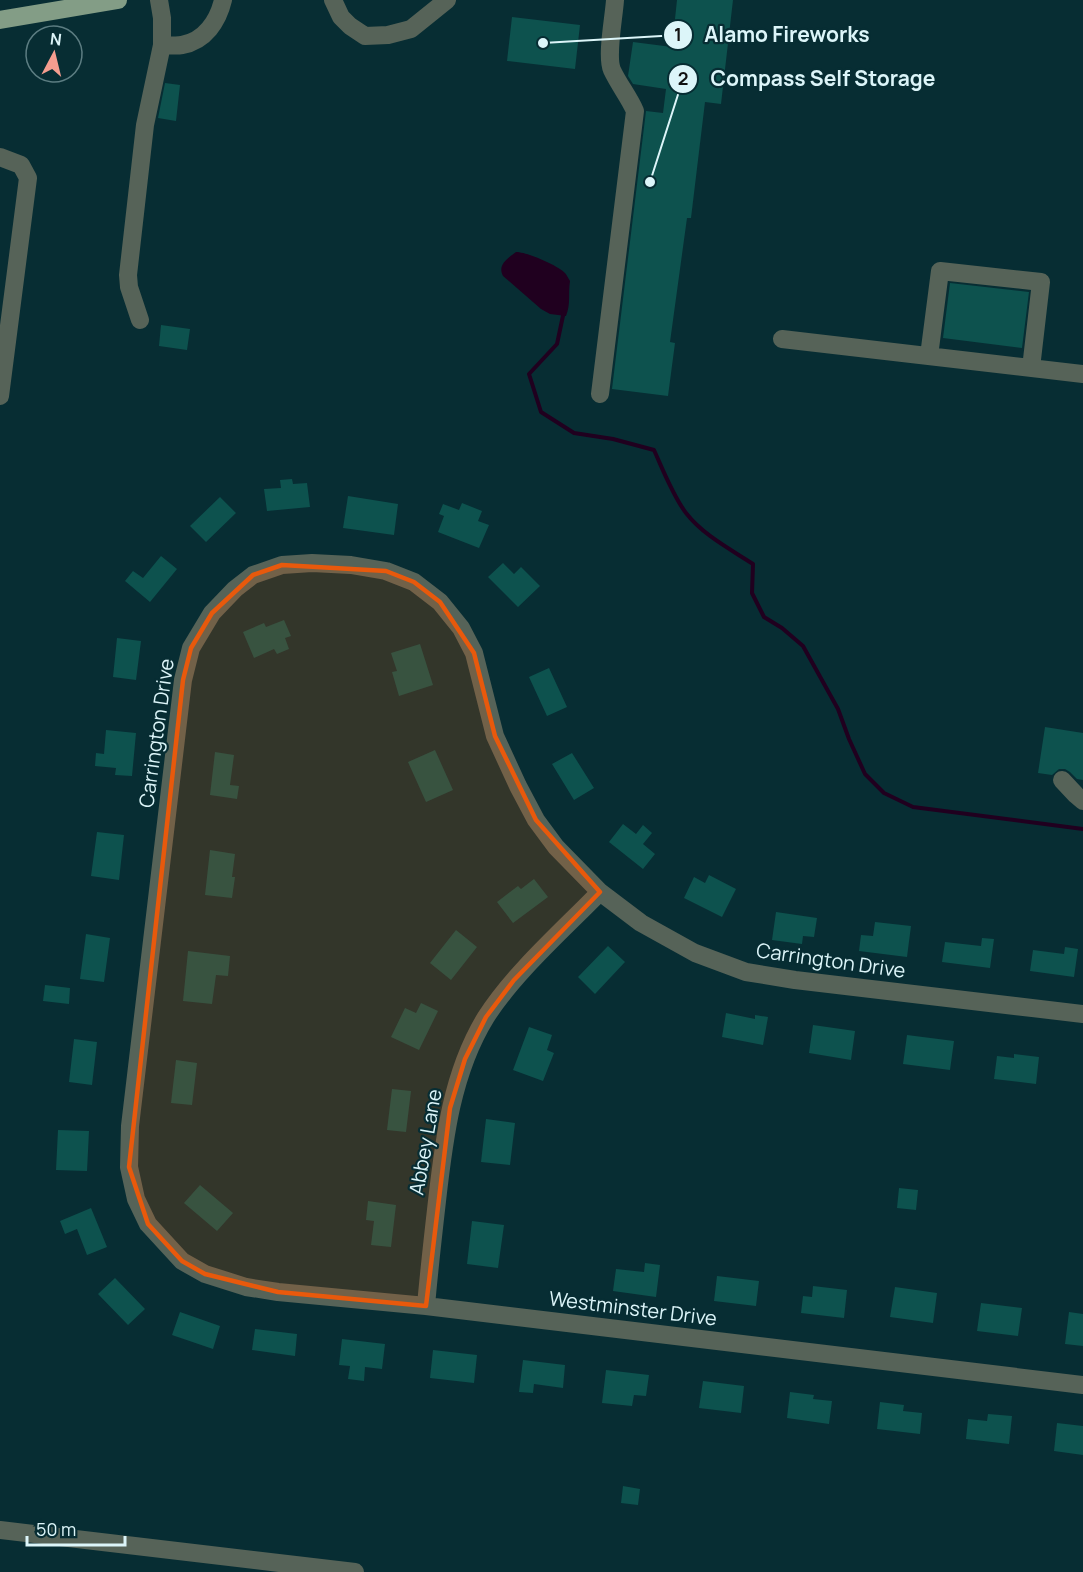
<svg xmlns="http://www.w3.org/2000/svg" width="1083" height="1572" viewBox="0 0 1083 1572" font-family="Manrope,sans-serif">
<style>
.water{fill:#20001f}
.lines{fill:none;stroke-linecap:round;stroke-linejoin:round}
.stream{stroke:#20001f;stroke-width:4}
.building{fill:#0d524e}
.minor{stroke:#566358;stroke-width:18}
.major{stroke:#839d86;stroke-width:18}
.marked{fill:#e8590c;fill-opacity:0.2;stroke:#e8590c;stroke-width:4.5;stroke-linejoin:round}
.labels{text-anchor:middle;dominant-baseline:central;stroke-width:4.5;stroke-linejoin:round;paint-order:stroke}
.street-label{font-size:20px;fill:#dcf5f9;stroke:#072d33}
.leader{fill:none;stroke:#dcf5f9;stroke-width:2}
.callout-dot{fill:#dcf5f9;stroke:#072d33;stroke-width:2}
.mark-label{font-size:18px;text-anchor:middle;font-weight:bold;fill:#111}
.callout-label{font-size:21px;text-anchor:middle;font-weight:bold;fill:#dcf5f9;stroke:#072d33;stroke-width:4.5;stroke-linejoin:round;paint-order:stroke}
</style>
<rect width="100%" height="100%" fill="#072d33"/>
<path class="water" d="M 516,252 C 527,252 557,265 565,273 C 567,275 568,278 570,281 C 568,294 571,304 566,316 L 550,314 L 541,309 L 503,276 C 497,265 508,258 516,252 Z"/>
<g class="lines">
<path class="stream" d="M 564,311 L 557,344 L 529,374 L 541,412 L 574,433 L 613,439 L 654,450 C 663,470 673,496 686,513 C 703,535 730,549 753,564 L 752,593 L 764,617 L 782,628 L 803,646 L 838,709 L 849,739 L 865,774 L 884,793 L 913,807 L 1083,829"/>
</g>
<path class="building" d="M 677,0 L 733,0 L 721,104 L 705,102 L 691,218 L 687,218 L 670,342 L 675,343 L 668,396 L 612,389 L 646,111 L 663,113 L 666,89 L 633,84 L 628,76 L 633,42 L 672,47 Z
M 512,17 L 580,25 L 575,69 L 507,61 Z
M 165,83 L 180,85 L 176,121 L 158,118 Z
M 950,283 L 1029,292 L 1022,348 L 943,338 Z
M 161,325 L 190,329 L 187,350 L 159,346 Z
M 292,479 L 293,484 L 307,483 L 310,507 L 267,511 L 264,489 L 281,488 L 280,480 Z
M 348,496 L 398,504 L 394,535 L 343,528 Z
M 220,497 L 236,513 L 206,542 L 190,526 Z
M 462,503 L 482,511 L 478,521 L 489,525 L 479,548 L 438,532 L 444,516 L 439,514 L 443,504 L 459,510 Z
M 161,556 L 177,569 L 150,602 L 125,581 L 133,571 L 143,578 Z
M 503,563 L 514,574 L 521,567 L 540,586 L 518,607 L 488,577 Z
M 284,620 L 291,636 L 285,638 L 289,649 L 277,654 L 274,649 L 254,658 L 243,632 L 264,623 L 266,627 Z
M 117,638 L 141,641 L 136,680 L 113,677 Z
M 420,644 L 433,685 L 399,696 L 392,672 L 397,671 L 391,653 Z
M 549,668 L 567,707 L 547,716 L 529,677 Z
M 1045,727 L 1083,733 L 1083,780 L 1077,779 L 1070,772 L 1065,769 L 1059,769 L 1052,775 L 1038,773 Z
M 106,730 L 136,733 L 132,776 L 115,775 L 116,768 L 95,766 L 96,753 L 104,754 Z
M 435,750 L 453,790 L 426,802 L 408,762 Z
M 215,752 L 234,755 L 230,785 L 239,786 L 237,799 L 210,795 Z
M 572,753 L 594,788 L 574,800 L 552,764 Z
M 623,824 L 636,834 L 643,825 L 652,833 L 643,844 L 655,854 L 643,869 L 609,842 Z
M 97,832 L 124,835 L 119,880 L 91,876 Z
M 210,850 L 235,854 L 232,877 L 235,877 L 232,898 L 205,895 Z
M 709,875 L 736,889 L 722,917 L 684,898 L 694,877 L 705,883 Z
M 534,879 L 548,897 L 513,923 L 497,902 L 518,886 L 521,889 Z
M 776,912 L 817,918 L 814,937 L 803,936 L 802,944 L 772,940 Z
M 875,922 L 911,926 L 907,957 L 859,951 L 861,935 L 873,936 Z
M 456,930 L 477,947 L 451,980 L 430,963 Z
M 86,934 L 110,938 L 104,982 L 80,979 Z
M 982,938 L 994,939 L 990,968 L 942,962 L 945,942 L 981,946 Z
M 608,946 L 625,962 L 595,994 L 578,977 Z
M 1065,947 L 1078,949 L 1074,977 L 1030,971 L 1033,950 L 1064,954 Z
M 188,951 L 230,956 L 228,976 L 216,975 L 212,1004 L 183,1001 Z
M 45,985 L 70,988 L 69,1004 L 43,1001 Z
M 421,1003 L 438,1011 L 419,1050 L 391,1037 L 405,1008 L 416,1013 Z
M 726,1013 L 755,1019 L 755,1015 L 768,1017 L 763,1045 L 722,1037 Z
M 813,1025 L 855,1031 L 851,1060 L 809,1053 Z
M 529,1027 L 552,1035 L 547,1050 L 554,1053 L 543,1081 L 513,1070 Z
M 907,1035 L 954,1041 L 950,1070 L 903,1064 Z
M 74,1039 L 97,1042 L 92,1085 L 69,1082 Z
M 1014,1054 L 1039,1057 L 1036,1084 L 994,1079 L 997,1056 L 1014,1058 Z
M 176,1060 L 197,1063 L 192,1105 L 171,1103 Z
M 392,1089 L 411,1091 L 406,1132 L 387,1130 Z
M 486,1119 L 515,1123 L 510,1165 L 481,1162 Z
M 58,1130 L 89,1131 L 87,1171 L 56,1170 Z
M 200,1185 L 233,1213 L 217,1231 L 184,1203 Z
M 899,1188 L 918,1190 L 916,1210 L 897,1208 Z
M 368,1201 L 396,1205 L 391,1247 L 371,1245 L 374,1221 L 366,1220 Z
M 91,1208 L 107,1247 L 87,1255 L 77,1229 L 65,1234 L 60,1221 Z
M 472,1221 L 504,1225 L 498,1268 L 467,1264 Z
M 645,1263 L 660,1265 L 656,1297 L 613,1291 L 616,1269 L 644,1272 Z
M 717,1276 L 759,1281 L 756,1306 L 714,1301 Z
M 115,1278 L 145,1309 L 128,1325 L 98,1294 Z
M 813,1286 L 847,1290 L 844,1318 L 801,1313 L 803,1296 L 812,1297 Z
M 895,1287 L 937,1293 L 933,1323 L 890,1317 Z
M 981,1303 L 1022,1308 L 1018,1336 L 977,1331 Z
M 180,1312 L 220,1326 L 213,1349 L 172,1335 Z
M 1069,1312 L 1083,1314 L 1083,1346 L 1065,1344 Z
M 255,1329 L 297,1334 L 295,1356 L 252,1350 Z
M 342,1339 L 385,1344 L 382,1369 L 365,1367 L 364,1381 L 348,1379 L 350,1366 L 339,1365 Z
M 433,1350 L 477,1355 L 474,1383 L 430,1378 Z
M 523,1360 L 565,1365 L 563,1388 L 534,1384 L 533,1393 L 519,1392 Z
M 606,1370 L 649,1375 L 646,1396 L 634,1395 L 632,1406 L 602,1403 Z
M 703,1381 L 744,1386 L 741,1413 L 699,1408 Z
M 790,1392 L 814,1395 L 813,1399 L 832,1401 L 829,1424 L 787,1418 Z
M 880,1402 L 904,1405 L 903,1411 L 922,1413 L 920,1434 L 877,1429 Z
M 988,1414 L 1012,1416 L 1009,1444 L 966,1439 L 968,1419 L 987,1421 Z
M 1057,1423 L 1083,1426 L 1083,1455 L 1054,1451 Z
M 623,1486 L 640,1489 L 638,1505 L 621,1503 Z"/>
<g class="lines">
<path class="minor" d="M 333,0 L 341,17 L 350,26 L 365,36 L 388,35 L 411,29 L 447,0
M 162,45 C 168,45 176,46 182,45 C 205,41 218,21 223,0
M 0,157 L 21,165 L 28,178 L 0,396
M 140,320 L 129,287 L 128,275 L 145,125 L 162,45 L 162,18 L 159,0
M 782,339 L 1083,374
M 929,356 L 940,271 L 1041,282 L 1031,368
M 600,394 L 635,111 C 629,97 619,85 612,70 C 606,56 614,17 615,0
M 1062,780 L 1076,795 L 1083,801
M 1083,1014 L 795,980 L 746,972 L 695,953 L 641,923 L 600,892 L 556,847 L 536,820 L 518,786 L 495,736 L 474,653 L 461,628 L 440,602 L 414,582 L 386,571 L 351,565 L 312,563 L 282,565 L 253,575 L 235,589 L 212,613 L 191,648 L 183,680 L 130,1126 L 129,1167 L 136,1199 L 148,1224 L 182,1261 L 205,1274 L 246,1287 L 278,1292 L 426,1306 L 1083,1385
M 426,1306 C 429,1271 433,1236 437,1201 C 444,1139 452,1072 486,1017 C 515,972 563,930 600,892
M 0,1530 L 355,1572"/>
<path class="major" d="M 0,20 L 118,0"/>
</g>
<path class="marked" d="M 282,565 L 386,571 L 414,582 L 440,602 L 474,653 L 495,736 L 536,820 L 600,892 L 514,980 L 486,1017 L 465,1059 L 450,1108 L 426,1306 L 278,1292 L 205,1274 L 182,1261 L 148,1224 L 129,1167 L 183,680 L 191,648 L 212,613 L 253,575 Z"/>
<g class="labels">
<g class="street-label">
<text transform="translate(156 733) rotate(-82)">Carrington Drive</text>
<text transform="translate(831 960) rotate(8)">Carrington Drive</text>
<text transform="translate(425 1142) rotate(-80)">Abbey Lane</text>
<text transform="translate(633 1308) rotate(7)">Westminster Drive</text>
</g>
</g>
<path class="leader" d="M543 43L678 35M650 182L683 79"/>
<g class="callout-dot">
<circle cx="543" cy="43" r="6"/>
<circle cx="650" cy="182" r="6"/>
<circle cx="678" cy="35" r="15"/>
<circle cx="683" cy="79" r="15"/>
</g>
<g class="mark-label">
<text x="678" y="41">1</text>
<text x="683" y="85">2</text>
</g>
<g class="callout-label">
<text x="787" y="42">Alamo Fireworks</text>
<text x="823" y="86">Compass Self Storage</text>
</g>
<g transform="translate(54 54) rotate(7)"><circle r="28" fill="#072d33" stroke="#5c7d82" stroke-width="1.5"/>
<path d="M0-4.5L10 22L0 15L-10 22Z" fill="#f59d8f"/>
<text y="-9" font-size="16" font-weight="bold" text-anchor="middle" fill="#dcf5f9">N</text>
</g>
<path d="M27 1536v9h98v-9" fill="none" stroke="#dcf5f9" stroke-width="3"/>
<text x="36" y="1536" font-size="18" fill="#dcf5f9" stroke="#072d33" stroke-width="4.5" paint-order="stroke">50 m</text>
</svg>
